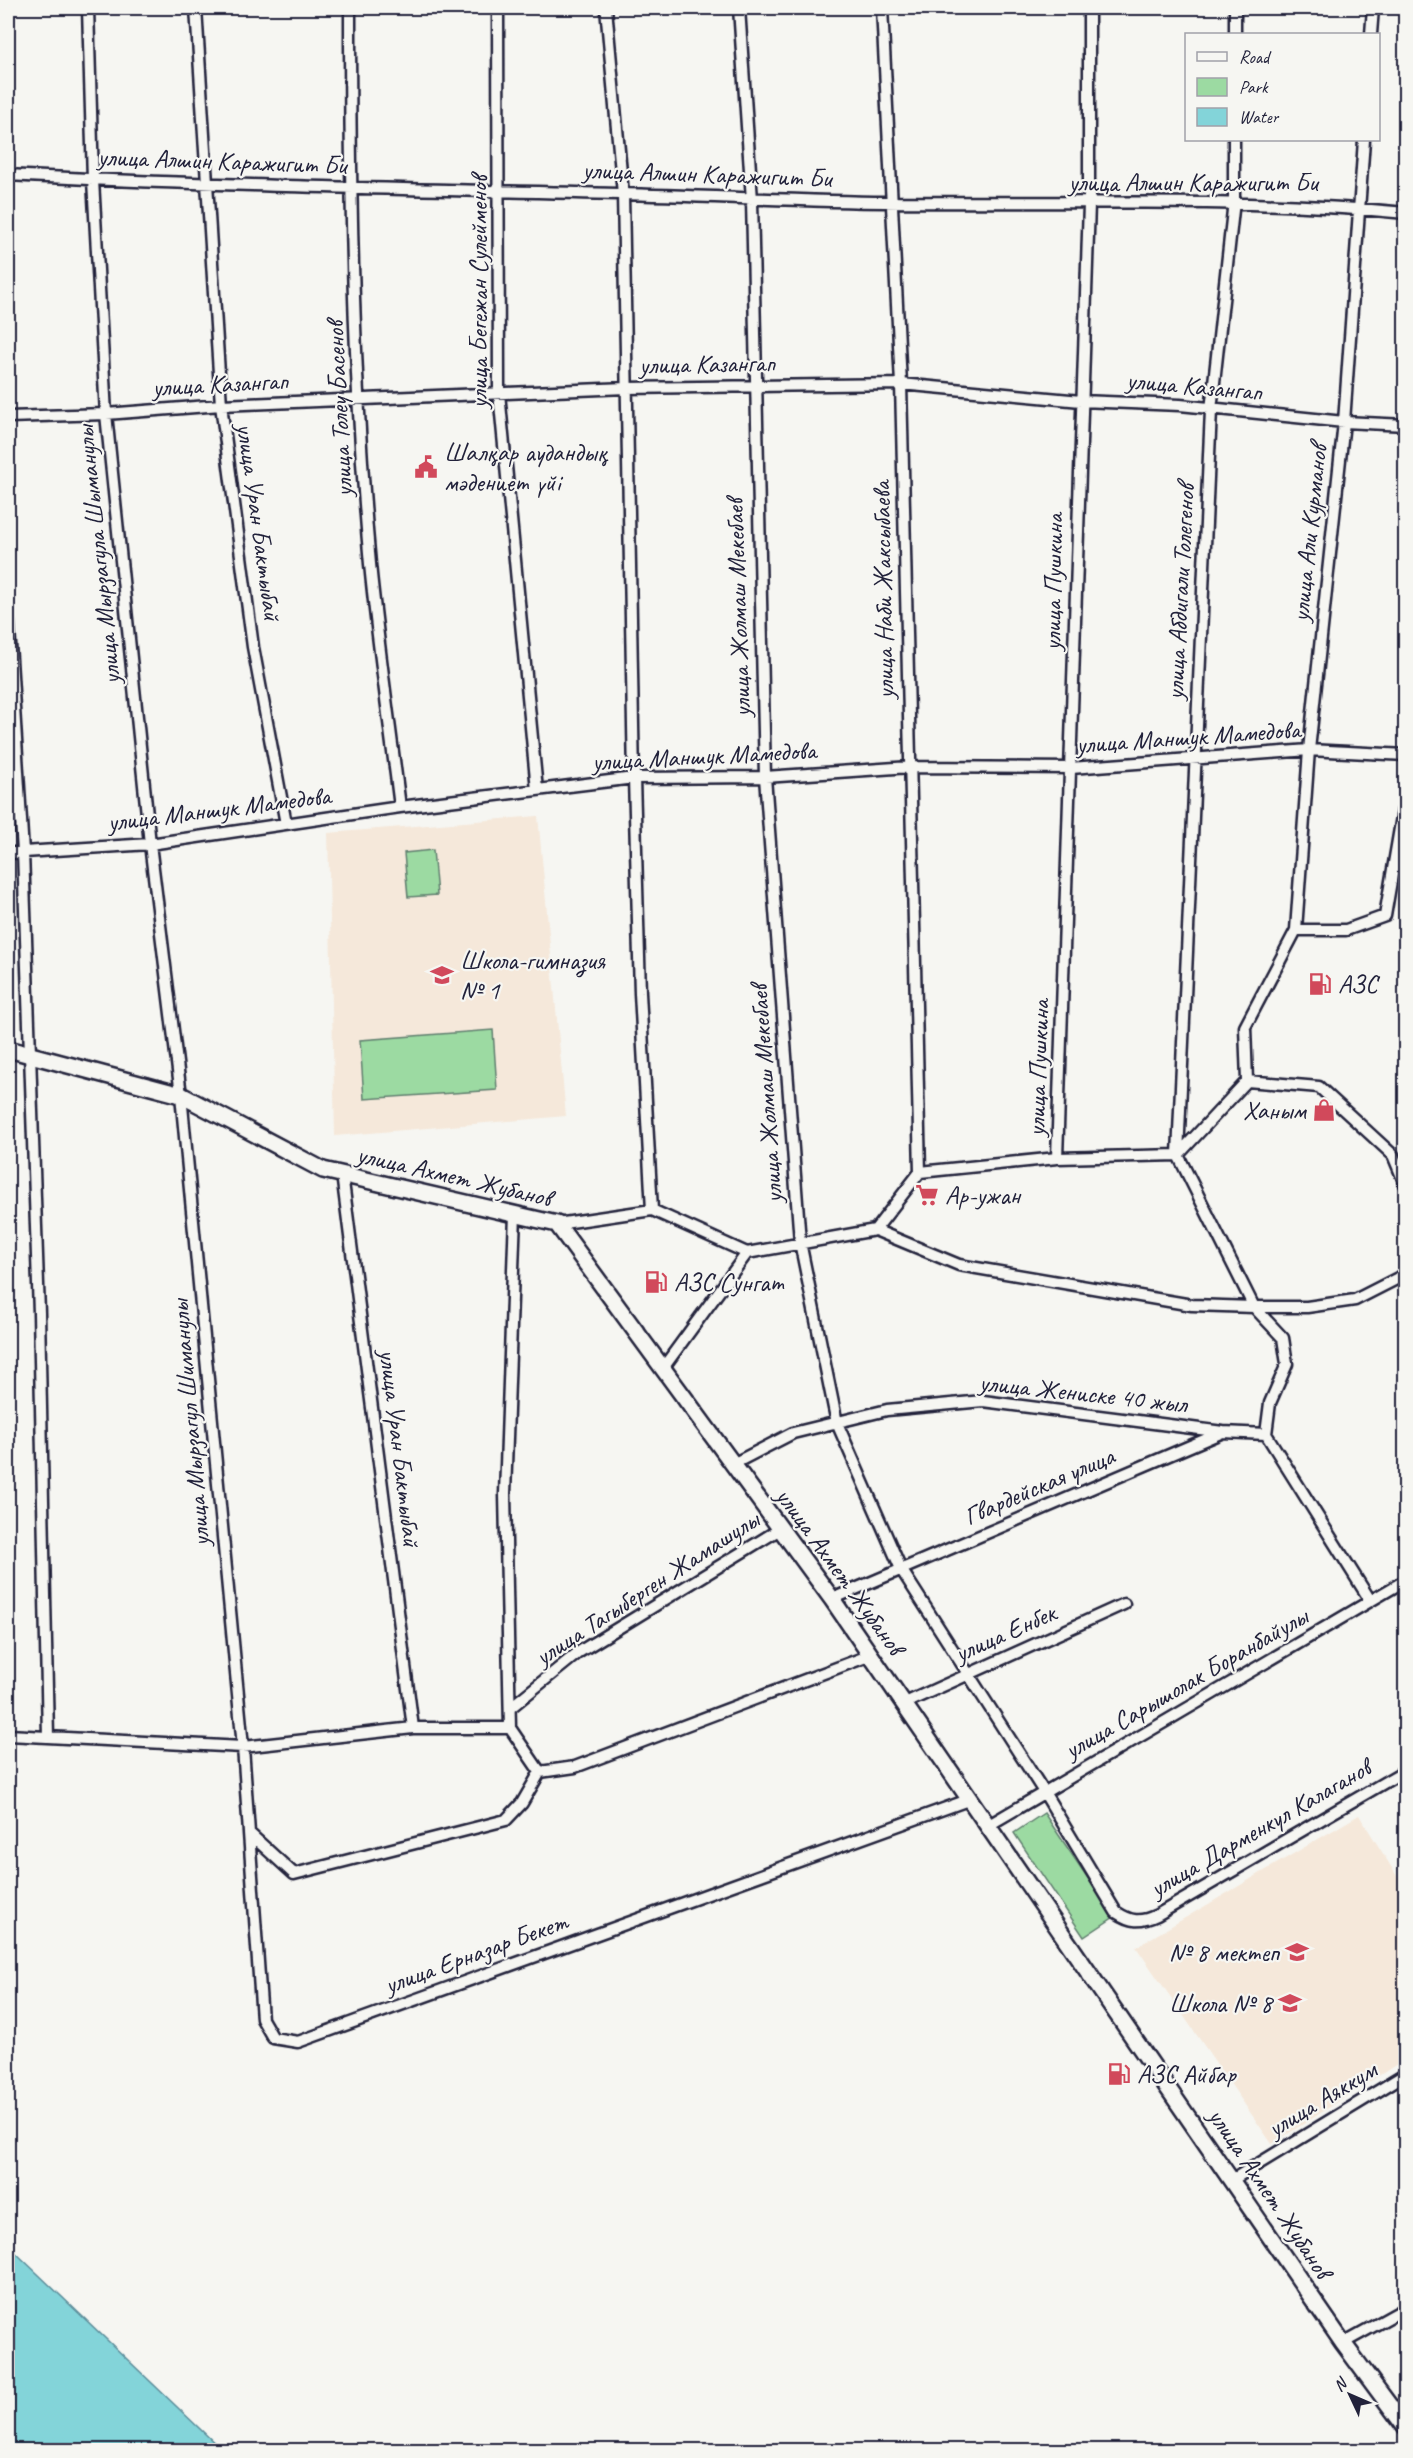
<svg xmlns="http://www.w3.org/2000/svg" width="1413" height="2458" viewBox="0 0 1413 2458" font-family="Caveat,sans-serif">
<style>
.built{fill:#f5e8da}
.green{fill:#9cdaa2;stroke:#5f7e6e;stroke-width:1.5}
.water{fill:#83d4d9;stroke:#5c8d9a;stroke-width:1.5}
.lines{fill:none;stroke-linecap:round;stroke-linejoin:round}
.street-casing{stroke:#22223b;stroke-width:15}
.secondary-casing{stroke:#22223b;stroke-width:20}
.street{stroke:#f6f6f2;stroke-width:10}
.secondary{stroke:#f6f6f2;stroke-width:15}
.labels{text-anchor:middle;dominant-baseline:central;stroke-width:4.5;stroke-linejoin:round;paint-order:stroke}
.street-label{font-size:26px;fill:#22223b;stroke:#f6f6f2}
.poi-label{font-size:26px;fill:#22223b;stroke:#f6f6f2;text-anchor:start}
</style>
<rect width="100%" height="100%" fill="#f6f6f2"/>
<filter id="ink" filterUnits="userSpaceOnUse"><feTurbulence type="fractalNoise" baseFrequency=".0167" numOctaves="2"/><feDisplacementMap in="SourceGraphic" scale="12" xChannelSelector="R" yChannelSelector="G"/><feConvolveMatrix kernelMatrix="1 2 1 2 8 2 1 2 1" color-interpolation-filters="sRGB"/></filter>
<g filter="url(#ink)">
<path class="built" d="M 538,816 L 566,1116 L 335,1136 L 328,833 Z
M 1359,1815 L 1405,1889 L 1405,2059 L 1272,2144 L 1136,1947 Z"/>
<path class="green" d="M 433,850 L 437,895 L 408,897 L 404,853 Z
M 493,1030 L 497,1090 L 364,1099 L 360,1040 Z
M 1044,1813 L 1114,1917 L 1084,1937 L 1014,1833 Z"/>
<path class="water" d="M 8,2246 L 15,2252 L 222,2450 L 8,2450 Z"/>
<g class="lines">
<g class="street-casing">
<path id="street" d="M 88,8 L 93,180 L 106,414 L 150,844 L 181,1095 L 243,1747 L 262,2019 L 273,2038 L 298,2042 L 971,1799
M 196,8 L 221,405 L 253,647 L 286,824
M 350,8 C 350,193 353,379 370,564 C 378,645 390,726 400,807
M 498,8 L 499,393 L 537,790
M 606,8 L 623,194 L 634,778 L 640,993 L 652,1210
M 739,8 L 752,200 L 765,777 L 800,1242 L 837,1423 L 901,1569 L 1044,1792 L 1116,1912 C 1131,1922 1140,1923 1157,1915 L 1406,1770
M 882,8 L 901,384 L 920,1172
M 1235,34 L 1235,8
M 1371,34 L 1373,8
M 1234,140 L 1234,201 L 1211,410 L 1178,1155 L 1254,1307 L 1283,1338 L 1287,1364 L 1270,1403 L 1266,1434 L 1370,1600
M 8,175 C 211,186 415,189 619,194 C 708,196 797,201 886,202 C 1059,204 1233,197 1406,213
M 8,417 L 106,414 L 221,405 L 626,388 L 901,384 L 1081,401 L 1180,405 L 1344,422 L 1406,425
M 8,611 L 23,852 L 39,1313 L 48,1737
M 8,853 L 150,844 L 400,807 L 634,778 L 765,777 L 910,767 L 1071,768 L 1309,750 L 1406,755
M 1296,930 L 1309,750 L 1344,422 L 1364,140
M 1247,1081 L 1319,1087 L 1393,1155 L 1406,1186
M 1057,1158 L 1089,204 L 1089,8
M 342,1174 L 413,1728
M 557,1224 L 652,1210 L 747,1253
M 875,1230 L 920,1172 L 1057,1158 L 1178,1155 L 1247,1081 L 1245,1027 L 1296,930 L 1346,930 L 1385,916 L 1406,793
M 663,1368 L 747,1253 L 875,1230 L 959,1265 L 1192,1305 L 1254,1307 L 1307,1307 L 1355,1300 L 1406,1274
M 733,1464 L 793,1433 L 887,1410 L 983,1401 L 1223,1432
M 832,1599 L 1223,1432 L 1266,1434
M 905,1703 L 1124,1604
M 510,1708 L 579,1652 L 780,1529
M 510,1728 L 540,1772 L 575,1767 L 871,1655
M 8,1735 L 243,1747 L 413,1728 L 510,1728 L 505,1494 L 515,1214
M 989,1825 L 1406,1580
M 249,1833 L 294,1874 L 506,1820 L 522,1803 L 540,1772
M 1232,2180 L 1406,2074
M 1343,2343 L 1406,2308"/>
</g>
<g class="secondary-casing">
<path id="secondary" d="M 8,1049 L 181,1095 L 323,1170 L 557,1224 L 832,1599 L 1343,2343 L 1406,2428"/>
</g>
<use href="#street" class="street"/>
<use href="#secondary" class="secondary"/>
</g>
</g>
<defs>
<g id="civic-bare" transform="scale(1.8)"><path d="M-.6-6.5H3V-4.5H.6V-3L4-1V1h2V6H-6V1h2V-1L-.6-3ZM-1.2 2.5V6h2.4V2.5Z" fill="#d1495b" stroke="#f6f6f2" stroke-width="2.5" paint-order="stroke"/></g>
<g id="school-bare" transform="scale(1.8)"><path d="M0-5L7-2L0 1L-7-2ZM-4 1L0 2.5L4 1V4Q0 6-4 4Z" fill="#d1495b" stroke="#f6f6f2" stroke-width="2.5" paint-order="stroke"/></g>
<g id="fuel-bare" transform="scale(1.8)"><path d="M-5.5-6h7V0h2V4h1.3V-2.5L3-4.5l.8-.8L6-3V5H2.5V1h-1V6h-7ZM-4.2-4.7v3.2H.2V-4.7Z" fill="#d1495b" stroke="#f6f6f2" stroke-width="2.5" paint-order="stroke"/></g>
<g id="shop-bare" transform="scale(1.8)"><path d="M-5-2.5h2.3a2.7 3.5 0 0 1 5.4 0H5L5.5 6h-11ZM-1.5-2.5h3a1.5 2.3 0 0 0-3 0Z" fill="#d1495b" stroke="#f6f6f2" stroke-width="2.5" paint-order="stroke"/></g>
<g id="supermarket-bare" transform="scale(1.8)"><path d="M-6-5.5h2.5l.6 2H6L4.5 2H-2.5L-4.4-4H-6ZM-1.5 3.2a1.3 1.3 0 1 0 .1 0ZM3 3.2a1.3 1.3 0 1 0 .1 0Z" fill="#d1495b" stroke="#f6f6f2" stroke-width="2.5" paint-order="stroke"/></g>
</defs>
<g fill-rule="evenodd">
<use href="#civic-bare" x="426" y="467"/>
<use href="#school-bare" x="442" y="975"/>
<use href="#fuel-bare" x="1320" y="984"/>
<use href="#shop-bare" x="1324" y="1110"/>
<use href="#supermarket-bare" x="927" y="1195"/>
<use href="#fuel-bare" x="656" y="1282"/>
<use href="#school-bare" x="1297" y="1952"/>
<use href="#school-bare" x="1290" y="2003"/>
<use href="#fuel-bare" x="1119" y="2074"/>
</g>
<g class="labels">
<g class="street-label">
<text transform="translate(222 161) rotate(2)">улица Алшин Каражигит Би</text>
<text transform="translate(707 174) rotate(2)">улица Алшин Каражигит Би</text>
<text x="1193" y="182">улица Алшин Каражигит Би</text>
<text transform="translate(478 292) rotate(-90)">улица Бегежан Сулейменов</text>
<text transform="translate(707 364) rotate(-1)">улица Казангап</text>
<text transform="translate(220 384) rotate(-3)">улица Казангап</text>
<text transform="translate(1194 386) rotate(5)">улица Казангап</text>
<text transform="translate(339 409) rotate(-93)">улица Толеу Басенов</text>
<text transform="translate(259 522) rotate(82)">улица Уран Бактыбай</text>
<text transform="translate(1309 533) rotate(-84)">улица Али Курманов</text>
<text transform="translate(98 555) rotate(-96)">улица Мырзагула Шыманулы</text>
<text transform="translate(1053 582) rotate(-89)">улица Пушкина</text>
<text transform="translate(883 590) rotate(-91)">улица Наби Жаксыбаева</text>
<text transform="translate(1180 592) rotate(-87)">улица Абдигали Толегенов</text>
<text transform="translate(738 608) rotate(-92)">улица Жолмаш Мекебаев</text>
<text transform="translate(1188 737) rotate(-4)">улица Маншук Мамедова</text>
<text transform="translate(704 756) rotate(-3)">улица Маншук Мамедова</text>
<text transform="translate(219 809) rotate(-7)">улица Маншук Мамедова</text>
<text transform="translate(1038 1068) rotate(-88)">улица Пушкина</text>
<text transform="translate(766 1094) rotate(-94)">улица Жолмаш Мекебаев</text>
<text transform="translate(454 1176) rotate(13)">улица Ахмет Жубанов</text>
<text transform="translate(1083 1393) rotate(6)">улица Жениске 40 жыл</text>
<text transform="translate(190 1423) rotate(-95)">улица Мырзагул Шиманулы</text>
<text transform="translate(400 1448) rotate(83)">улица Уран Бактыбай</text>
<text transform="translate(1039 1486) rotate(-23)">Гвардейская улица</text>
<text transform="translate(840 1571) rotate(54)">улица Ахмет Жубанов</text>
<text transform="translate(647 1588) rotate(-33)">улица Тагыберген Жамашулы</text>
<text transform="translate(1005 1633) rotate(-24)">улица Енбек</text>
<text transform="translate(1186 1683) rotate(-30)">улица Сарышолак Боранбайулы</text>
<text transform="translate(1260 1828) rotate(-30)">улица Дарменкул Калаганов</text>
<text transform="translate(476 1953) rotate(-20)">улица Ерназар Бекет</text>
<text transform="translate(1322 2099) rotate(-31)">улица Аяккум</text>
<text transform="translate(1270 2193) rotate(56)">улица Ахмет Жубанов</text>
</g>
<g class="poi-label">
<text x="444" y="452">Шалқар аудандық<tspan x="444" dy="30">мәдениет үйі</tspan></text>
<text x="460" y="960">Школа-гимназия<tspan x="460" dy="30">№ 1</tspan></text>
<text x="1338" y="984">АЗС</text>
<text x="1306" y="1110" text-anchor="end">Ханым</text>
<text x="945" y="1195">Ар-ужан</text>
<text x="674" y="1282">АЗС Сунгат</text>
<text x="1279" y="1952" text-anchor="end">№ 8 мектеп</text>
<text x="1272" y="2003" text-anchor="end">Школа № 8</text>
<text x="1137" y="2074">АЗС Айбар</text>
</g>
</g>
<rect width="1413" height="2458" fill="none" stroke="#f6f6f2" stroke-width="30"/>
<rect x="15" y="15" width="1383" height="2428" fill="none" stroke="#22223b" stroke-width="2" filter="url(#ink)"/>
<rect x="1185" y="33" width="195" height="108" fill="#f6f6f2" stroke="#a1a1a9" stroke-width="1.5"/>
<rect x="1197" y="52" width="30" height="9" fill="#f6f6f2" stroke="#a1a1a9" stroke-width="1.5"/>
<text x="1239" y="63" font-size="18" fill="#22223b">Road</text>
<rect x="1197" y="78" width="30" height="18" fill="#9cdaa2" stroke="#a1a1a9" stroke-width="1.5"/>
<text x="1239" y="93" font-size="18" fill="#22223b">Park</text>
<rect x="1197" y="108" width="30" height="18" fill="#83d4d9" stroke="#a1a1a9" stroke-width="1.5"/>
<text x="1239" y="123" font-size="18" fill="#22223b">Water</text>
<g transform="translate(1350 2395) rotate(314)" stroke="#f6f6f2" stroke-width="4.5" paint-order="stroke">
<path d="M0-4.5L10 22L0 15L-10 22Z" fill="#22223b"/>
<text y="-9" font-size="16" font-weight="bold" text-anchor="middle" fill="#22223b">N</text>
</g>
</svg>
